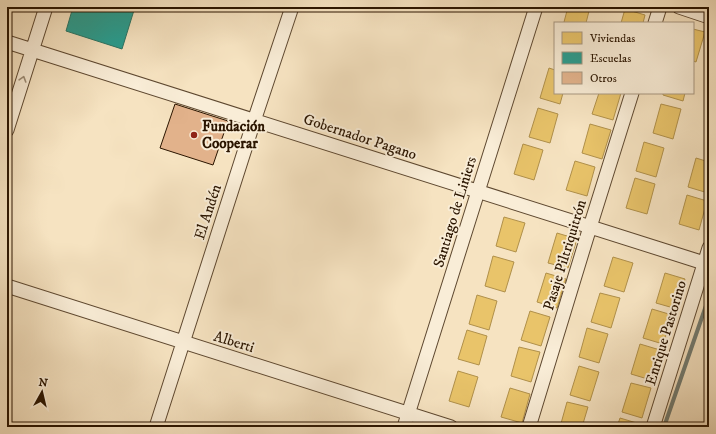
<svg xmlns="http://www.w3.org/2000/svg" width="716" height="434" viewBox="0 0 716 434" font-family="'IM FELL DW Pica',serif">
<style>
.homes{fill:#e9c46a;stroke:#b0904a}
.schools{fill:#2a9d8f;stroke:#2a7464}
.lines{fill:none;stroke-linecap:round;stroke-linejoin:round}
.stream{stroke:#707a70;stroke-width:4}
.building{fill:#e2b28b;stroke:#2b1500}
.street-casing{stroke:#5e4830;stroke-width:15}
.street{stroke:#f9edd7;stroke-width:13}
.oneway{stroke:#9c8c76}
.poi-dot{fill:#8f2418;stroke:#f9edd7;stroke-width:1.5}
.labels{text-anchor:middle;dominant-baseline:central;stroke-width:4;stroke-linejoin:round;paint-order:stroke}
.poi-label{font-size:15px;font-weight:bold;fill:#2b1500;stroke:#f9edd7;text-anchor:start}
.street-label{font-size:15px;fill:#2b1500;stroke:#f9edd7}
</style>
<rect width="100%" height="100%" fill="#f6e3c1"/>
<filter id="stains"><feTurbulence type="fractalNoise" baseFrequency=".005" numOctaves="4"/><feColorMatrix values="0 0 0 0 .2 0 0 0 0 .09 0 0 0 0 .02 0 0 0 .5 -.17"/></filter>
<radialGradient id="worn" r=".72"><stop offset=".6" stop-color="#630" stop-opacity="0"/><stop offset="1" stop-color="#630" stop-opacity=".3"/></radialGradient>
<path class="homes" d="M 568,7 L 590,7 L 586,23 L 567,23 L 564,22 Z
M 625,9 L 645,15 L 643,23 L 621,23 Z
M 693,29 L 705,32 L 696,62 L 693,61 Z
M 549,68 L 555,70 L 555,93 L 563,93 L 560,104 L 540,98 Z
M 599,93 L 621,93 L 613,120 L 592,114 Z
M 663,93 L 685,93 L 683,101 L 663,95 Z
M 661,104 L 681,109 L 673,139 L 653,133 Z
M 538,108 L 558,114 L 550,143 L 529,137 Z
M 590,124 L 611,130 L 602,159 L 582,153 Z
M 709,135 L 709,151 L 705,149 Z
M 644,142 L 664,148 L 656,177 L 636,171 Z
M 523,144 L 543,150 L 534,180 L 514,174 Z
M 696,158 L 709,162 L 709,190 L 708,193 L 688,187 Z
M 575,161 L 595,167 L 587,196 L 566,190 Z
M 635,178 L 655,184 L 647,214 L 626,208 Z
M 687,195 L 707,201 L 699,230 L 679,224 Z
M 504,217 L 525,223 L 516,252 L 496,246 Z
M 557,233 L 577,239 L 568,268 L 548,263 Z
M 493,256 L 514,262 L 505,292 L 485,286 Z
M 613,257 L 633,263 L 624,292 L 604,286 Z
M 546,273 L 566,279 L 557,308 L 537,302 Z
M 665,273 L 685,279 L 677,309 L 656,303 Z
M 600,293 L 620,298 L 611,328 L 591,322 Z
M 477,295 L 497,301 L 489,330 L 469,324 Z
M 652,309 L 672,315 L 663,344 L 643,338 Z
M 530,311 L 550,317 L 541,346 L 521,340 Z
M 587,328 L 608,334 L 599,363 L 579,357 Z
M 467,330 L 487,336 L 479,365 L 458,359 Z
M 640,344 L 660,350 L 651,380 L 631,374 Z
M 519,347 L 540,352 L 531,382 L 511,376 Z
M 579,366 L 599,372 L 590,401 L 570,395 Z
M 458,371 L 478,377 L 469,407 L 449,401 Z
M 631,383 L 651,388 L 642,418 L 622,412 Z
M 510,388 L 530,394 L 522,423 L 501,417 Z
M 567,402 L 588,407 L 582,427 L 560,427 Z
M 620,418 L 640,424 L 639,427 L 617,427 Z"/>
<path class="schools" d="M 73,7 L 135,7 L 122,49 L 66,31 Z"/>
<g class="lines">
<path class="stream" d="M 664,427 L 709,297"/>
</g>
<path class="building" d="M 175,104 L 228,121 L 213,165 L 160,148 Z"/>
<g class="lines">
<g class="street-casing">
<path id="street" d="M 679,7 L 709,17
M 655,23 L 660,7
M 7,42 L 704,263
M 7,130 L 46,7
M 7,286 L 451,427
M 156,427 L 254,121 L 292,7
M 404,427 L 536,7
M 529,427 L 590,227 L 632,93
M 653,427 L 709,248"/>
</g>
<use href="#street" class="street"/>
</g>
<defs><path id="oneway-chevron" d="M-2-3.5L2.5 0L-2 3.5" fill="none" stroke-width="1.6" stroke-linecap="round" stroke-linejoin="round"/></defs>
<use class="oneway" href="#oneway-chevron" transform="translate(23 79) rotate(-73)"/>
<circle class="poi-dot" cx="194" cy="135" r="4"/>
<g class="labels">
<g class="poi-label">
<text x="202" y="126">Fundación<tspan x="202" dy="17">Cooperar</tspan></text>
</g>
<g class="street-label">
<text transform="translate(360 137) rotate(18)">Gobernador Pagano</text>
<text transform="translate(208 212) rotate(-72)">El Andén</text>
<text transform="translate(455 212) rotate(-73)">Santiago de Liniers</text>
<text transform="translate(565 255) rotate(-73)">Pasaje Piltriquitrón</text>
<text transform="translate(666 333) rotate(-73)">Enrique Pastorino</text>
<text transform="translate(234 342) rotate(17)">Alberti</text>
</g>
</g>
<rect width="716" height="434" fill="none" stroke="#f6e3c1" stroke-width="24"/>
<rect x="8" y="8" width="700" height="418" fill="none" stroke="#2b1500" stroke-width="2"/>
<rect x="12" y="12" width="692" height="410" fill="none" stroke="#2b1500"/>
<rect x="554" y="22" width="140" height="72" fill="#f9edd7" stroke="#a79781"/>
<rect x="562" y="32" width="20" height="12" fill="#e9c46a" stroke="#a79781"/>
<text x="590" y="42" font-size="12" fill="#2b1500">Viviendas</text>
<rect x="562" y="52" width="20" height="12" fill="#2a9d8f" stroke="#a79781"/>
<text x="590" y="62" font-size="12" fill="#2b1500">Escuelas</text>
<rect x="562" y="72" width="20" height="12" fill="#e2b28b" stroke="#a79781"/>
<text x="590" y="82" font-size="12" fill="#2b1500">Otros</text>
<g transform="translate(42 392) rotate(8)" stroke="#f9edd7" stroke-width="3" paint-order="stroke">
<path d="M0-3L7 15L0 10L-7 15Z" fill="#2b1500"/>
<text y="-6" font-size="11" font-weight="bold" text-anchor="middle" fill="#2b1500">N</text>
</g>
<rect width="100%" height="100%" filter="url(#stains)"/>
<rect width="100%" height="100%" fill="url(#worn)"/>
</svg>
